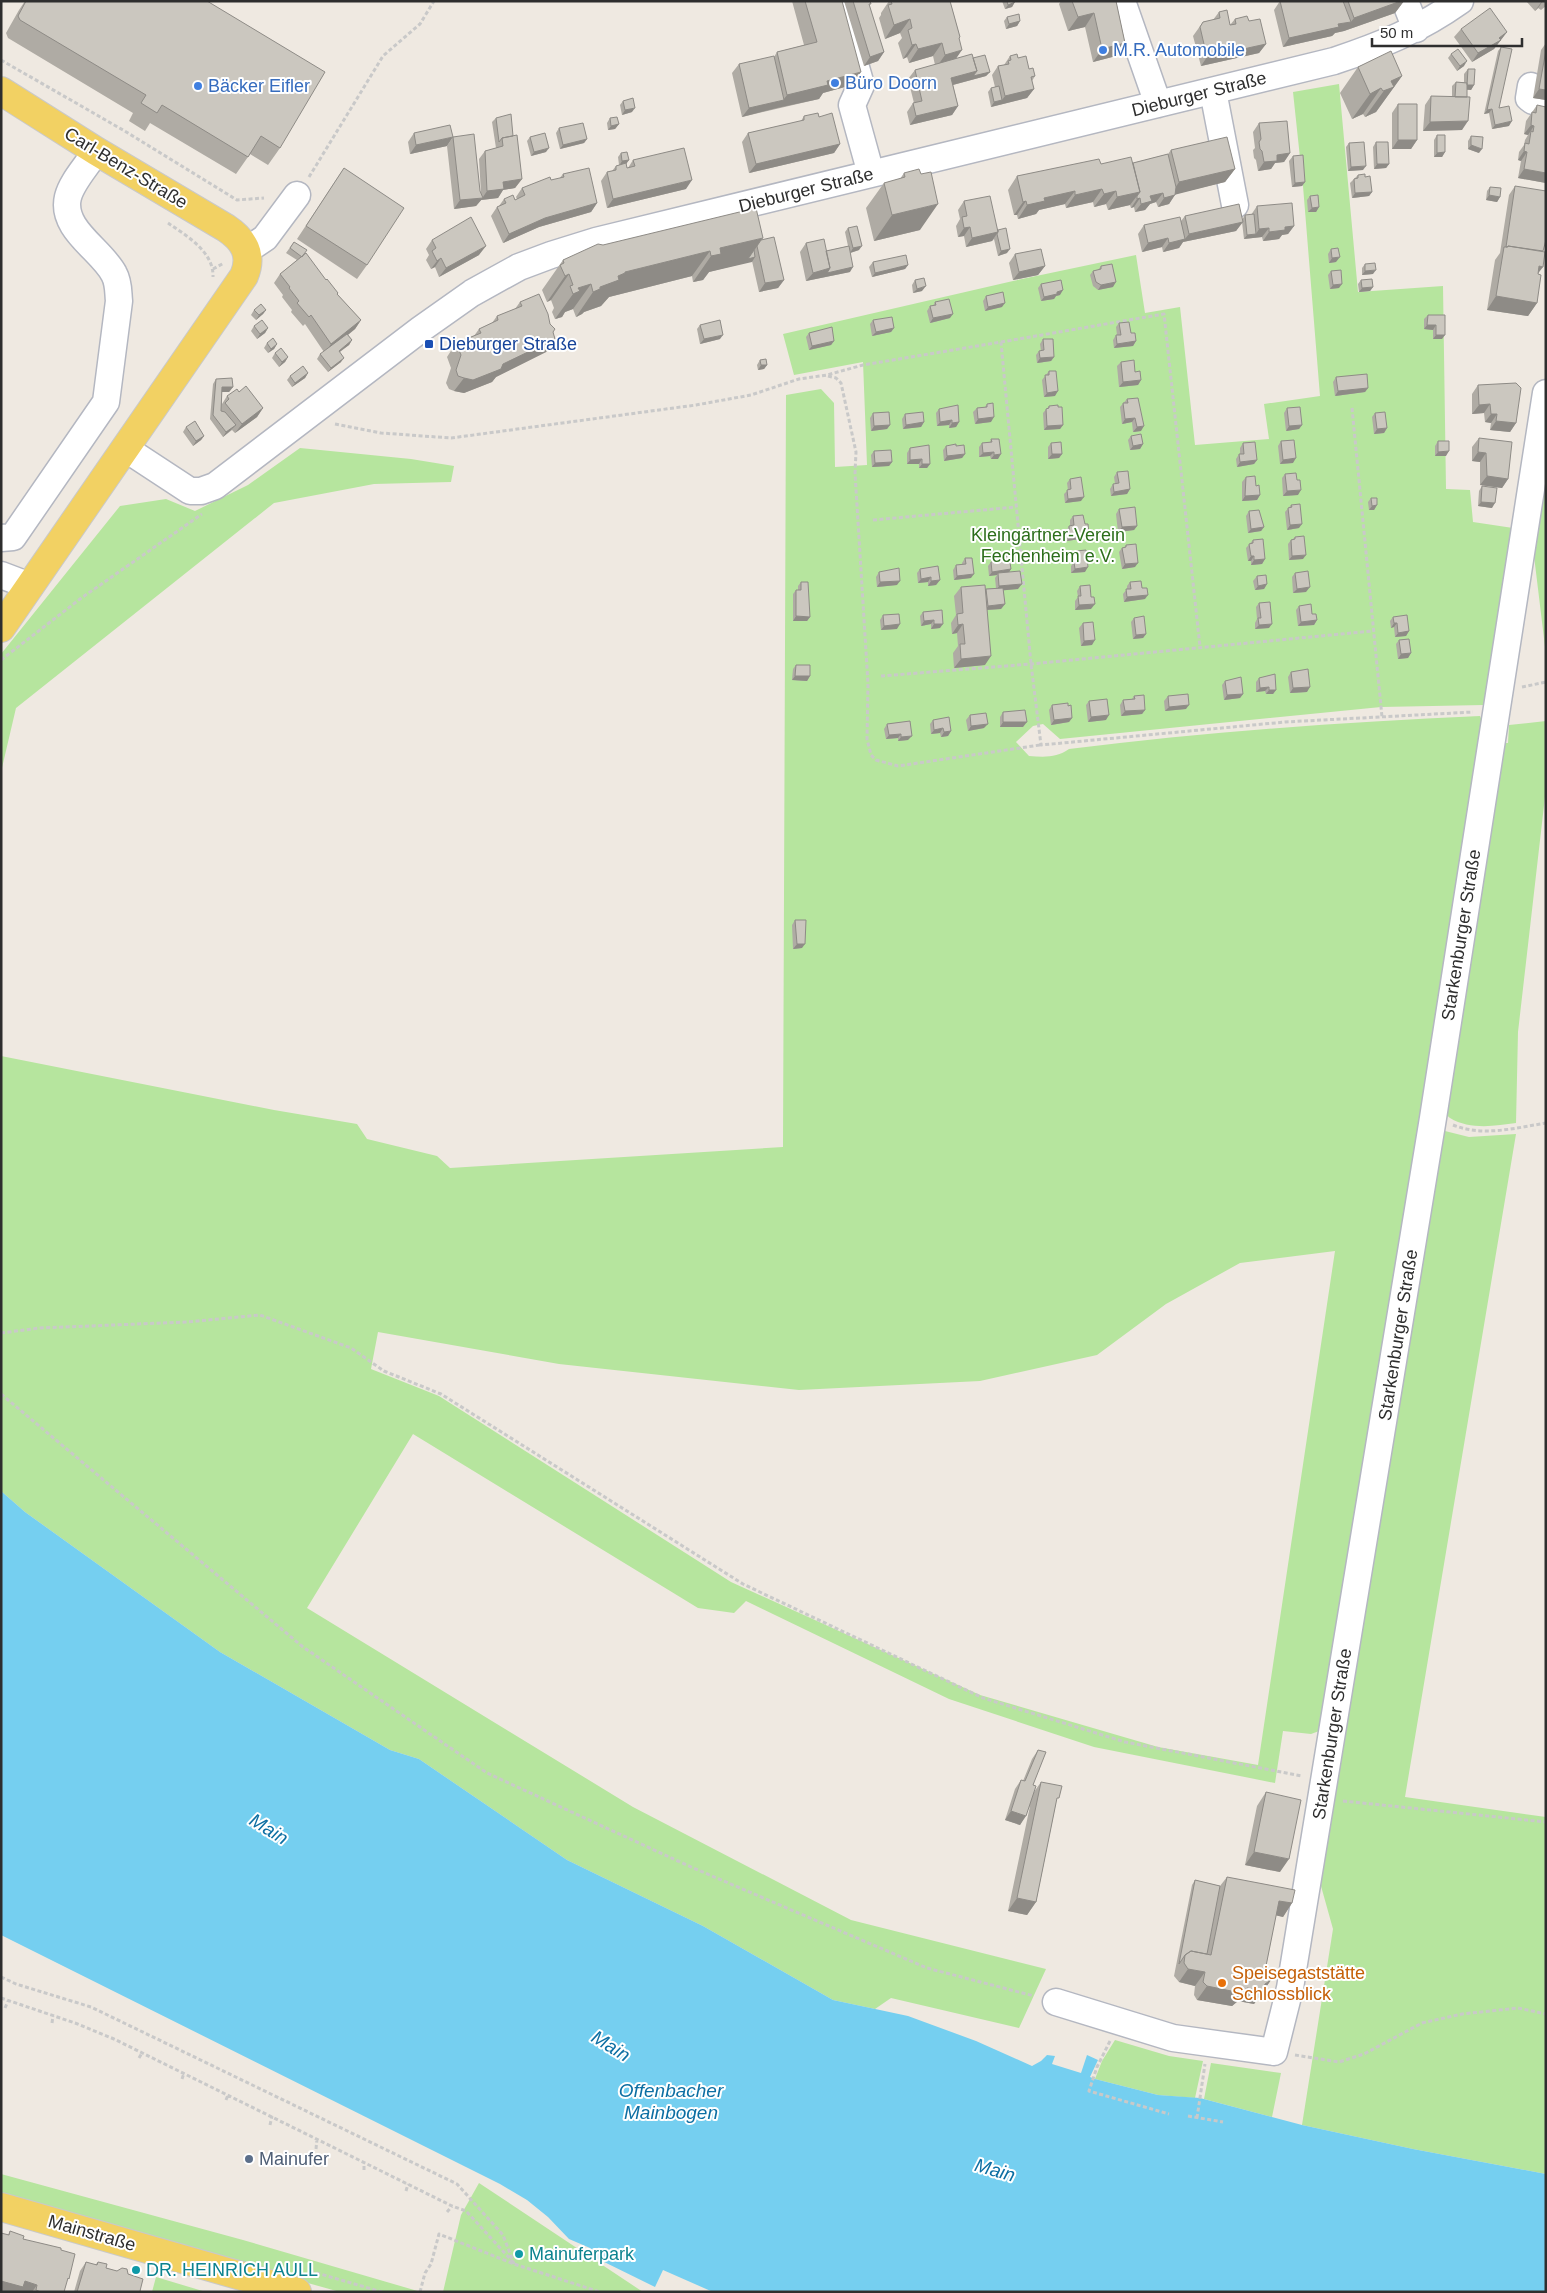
<svg xmlns="http://www.w3.org/2000/svg" width="1547" height="2293" viewBox="0 0 1547 2293" font-family="Helvetica,sans-serif">
<style>
.green{fill:#b6e59e;fill-rule:evenodd}
.water{fill:#75cff0}
.lines{fill:none;stroke-linecap:round;stroke-linejoin:round}
.minor-casing{stroke:#b4b7c1;stroke-width:29}
.major-casing{stroke:#c9c9c9;stroke-width:30}
.path{stroke:#c9c9c9;stroke-width:3;stroke-dasharray:4 2.5;stroke-linecap:butt}
.minor{stroke:#fff;stroke-width:26}
.major{stroke:#f2d163;stroke-width:28}
.wall{fill:#afaba4}
.shaded-wall{fill:#8e8b86}
.building{fill:#cbc7bf;stroke:#8e8b86}
.shop-dot{fill:#3f7fe0;stroke:#fff;stroke-width:2}
.transit-dot{fill:#1a4fb4;stroke:#fff;stroke-width:2}
.food-dot{fill:#e8710a;stroke:#fff;stroke-width:2}
.service-dot{fill:#5c6f8a;stroke:#fff;stroke-width:2}
.culture-dot{fill:#0f9aa8;stroke:#fff;stroke-width:2}
.labels{text-anchor:middle;dominant-baseline:central;stroke-width:4;stroke-linejoin:round;paint-order:stroke}
.shop-label{font-size:18px;fill:#366cbe;stroke:#fff;text-anchor:start}
.street-label{font-size:18px;fill:#2e2e2e;stroke:#fff}
.transit-label{font-size:18px;fill:#164399;stroke:#fff;text-anchor:start}
.park-label{font-size:18px;fill:#2c6e1b;stroke:#fff}
.food-label{font-size:18px;fill:#c56008;stroke:#fff;text-anchor:start}
.service-label{font-size:18px;fill:#4e5e75;stroke:#fff;text-anchor:start}
.culture-label{font-size:18px;fill:#0d838f;stroke:#fff;text-anchor:start}
.water-label{font-size:19px;font-style:italic;fill:#0d6fa3;stroke:#fff}
</style>
<rect width="100%" height="100%" fill="#efe9e1"/>
<path class="green" d="M 1339,84 L 1358,292 L 1443,286 L 1446,489 L 1470,490 L 1473,522 L 1513,528 L 1484,705 L 1381,707 L 1060,739 L 1043,724 L 1033,726 L 1016,742 L 1029,756 C 1044,757 1057,758 1069,749 C 1206,732 1342,722 1480,716 L 1483,724 L 1330,1727 L 1311,1734 L 1283,1731 L 1275,1783 L 1094,1747 L 949,1699 L 746,1601 L 734,1613 L 698,1608 L 413,1434 L 307,1608 L 633,1807 L 851,1920 L 1046,1969 L 1019,2028 L 891,1998 L 875,2009 L 833,2000 L 703,1926 L 567,1860 L 419,1759 L 390,1750 L 220,1652 L 25,1512 L 1,1491 L 1,1056 L 274,1110 L 357,1124 L 367,1139 L 437,1156 L 450,1168 L 783,1147 L 786,395 L 821,389 L 834,403 L 835,467 L 867,465 L 863,362 L 794,375 L 783,334 L 1013,281 L 1136,255 L 1145,313 L 1180,307 L 1195,445 L 1269,439 L 1264,404 L 1320,396 L 1303,186 L 1293,92 ZM 1335,1251 L 1258,1765 L 1158,1747 L 980,1695 L 731,1582 L 439,1396 L 371,1369 L 378,1332 L 559,1364 L 799,1390 L 980,1381 L 1097,1355 L 1166,1304 L 1240,1263 Z
M 1546,438 L 1546,655 L 1531,531 Z
M 300,448 L 411,459 L 454,466 L 451,482 L 374,484 L 274,503 L 16,708 L 1,772 L 1,654 L 120,506 L 166,499 L 195,511 L 248,485 Z
M 1546,721 L 1546,788 L 1518,1032 L 1516,1123 C 1495,1126 1470,1130 1450,1118 C 1446,1115 1443,1109 1441,1105 L 1499,743 L 1508,743 L 1509,725 Z
M 1437,1129 L 1469,1137 L 1516,1134 L 1405,1797 L 1546,1817 L 1546,2174 L 1413,2149 L 1302,2125 L 1333,1929 L 1321,1886 L 1330,1805 Z
M 1115,2040 L 1169,2056 L 1203,2061 L 1195,2098 L 1158,2095 L 1095,2079 L 1102,2061 Z
M 1211,2063 L 1281,2073 L 1272,2117 L 1204,2099 Z
M 1,2174 L 243,2240 L 421,2292 L 340,2292 L 1,2197 Z
M 479,2183 L 643,2292 L 443,2292 L 461,2215 Z
M 156,2277 L 206,2292 L 152,2292 Z"/>
<path class="water" d="M 1,1491 L 25,1512 L 220,1652 L 390,1750 L 419,1759 L 567,1860 L 703,1926 L 833,2000 L 908,2016 L 976,2041 L 1032,2066 L 1041,2061 L 1047,2055 L 1055,2056 L 1052,2064 L 1081,2073 L 1087,2055 L 1098,2060 L 1090,2077 L 1095,2079 L 1158,2095 L 1200,2098 L 1302,2125 L 1413,2149 L 1546,2174 L 1546,2292 L 713,2292 L 663,2270 L 655,2287 L 592,2256 L 590,2248 L 569,2239 L 548,2217 L 527,2200 L 500,2184 L 1,1935 Z"/>
<g class="lines">
<g class="minor-casing">
<path id="minor" d="M 837,1 L 861,85 L 852,105 L 871,174
M 1122,1 L 1158,104
M 1405,1 L 1416,29
M 1531,86 L 1529,98 L 1533,101 L 1546,103
M 1213,91 L 1235,205
M 247,250 L 265,238 L 297,195
M 126,449 L 190,491 L 201,491 L 215,486 L 421,329 L 472,293 L 519,267 L 551,255 L 596,241 L 1334,61 C 1382,45 1419,30 1460,1
M 1,538 L 13,537 L 106,402 L 119,301 C 118,292 119,283 114,274 C 102,250 60,229 68,197 C 72,181 88,165 96,151
M 1,575 L 30,586
M 1056,2002 L 1173,2038 L 1274,2052 L 1290,1988 L 1299,1933 L 1433,1118 L 1546,393"/>
</g>
<g class="major-casing">
<path id="major" d="M 1,91 L 96,151 L 226,228 C 244,240 253,255 244,276 L 1,628
M 1,2207 L 297,2292"/>
</g>
<path class="path" d="M 1,60 L 123,130 L 237,200 L 264,198
M 309,177 L 383,56 L 420,24 L 434,1
M 168,223 C 187,236 214,252 213,277
M 213,269 L 224,263
M 1001,342 L 1164,314 L 1200,647
M 828,376 L 836,378 L 841,383 L 856,452 L 855,473 L 868,684 L 867,739 L 871,755 L 876,760 L 898,766 L 1040,745
M 1352,408 L 1382,717
M 335,424 L 381,433 L 451,438 L 696,405 L 751,395 L 799,379 L 827,375 L 863,365 L 1001,342 L 1031,664 L 1041,745 L 1285,722 L 1473,712
M 873,520 L 1016,507
M 1,660 L 80,599 L 202,514
M 881,676 L 1031,664 L 1372,631
M 1522,687 L 1546,682
M 1453,1125 C 1483,1137 1515,1128 1546,1123
M 1,1333 L 40,1328 L 187,1322 L 260,1315 L 351,1348 L 384,1371 L 441,1394 L 743,1584 L 983,1698 L 1125,1742 L 1302,1776
M 1,1394 L 303,1647 L 487,1773 L 691,1867 L 927,1968 L 1034,1996
M 1343,1801 L 1546,1822
M 1,1977 L 16,1984 L 91,2007 L 457,2184 L 503,2235 L 514,2264
M 1,1998 L 75,2023 L 114,2039 L 452,2206 L 466,2211 L 513,2262
M 5,2008 L 8,2001
M 52,2023 L 53,2016
M 1110,2041 L 1097,2067 L 1089,2091 L 1169,2114
M 1295,2055 L 1339,2062 L 1364,2054 L 1422,2023 L 1462,2014 L 1518,2008 L 1546,2014
M 139,2058 L 142,2053
M 182,2079 L 184,2073
M 226,2100 L 228,2095
M 1188,2116 L 1223,2122
M 1197,2118 L 1205,2064
M 270,2125 L 272,2116
M 316,2149 L 317,2139
M 364,2170 L 364,2162
M 406,2191 L 408,2184
M 447,2212 L 452,2206
M 310,2271 L 382,2292
M 420,2292 L 425,2273 L 431,2264 L 439,2234 L 514,2264 L 600,2292"/>
<use href="#minor" class="minor"/>
<use href="#major" class="major"/>
</g>
<path class="wall" d="M 25,1 L 207,1 L 280,148 L 268,165 L 250,154 L 236,174 L 150,123 L 145,131 L 129,121 L 133,113 L 8,38 L 6,33 L 19,10 Z
M 792,1 L 842,1 L 852,85 L 823,93 L 819,99 L 742,117 L 732,73 L 739,64 L 774,57 L 777,52 L 804,45 Z
M 844,1 L 870,1 L 869,6 L 884,52 L 878,61 L 864,66 Z
M 889,1 L 950,1 L 960,37 L 959,39 L 956,59 L 973,58 L 990,72 L 986,76 L 953,85 L 958,106 L 952,115 L 910,125 L 907,112 L 913,103 L 914,103 L 908,79 L 915,70 L 935,65 L 933,56 L 909,63 L 907,57 L 903,59 L 898,43 L 902,38 L 900,33 L 885,39 L 879,18 L 881,15 L 881,13 Z
M 1002,1 L 1015,1 L 1012,7 L 1005,9 Z
M 1061,1 L 1116,1 L 1125,43 L 1116,56 L 1093,62 L 1085,27 L 1068,31 L 1059,4 Z
M 1280,1 L 1404,1 L 1395,13 L 1344,31 L 1335,33 L 1332,36 L 1283,47 L 1274,10 Z
M 1526,1 L 1546,1 L 1546,6 L 1541,10 L 1538,8 L 1535,11 Z
M 1219,12 L 1230,25 L 1235,19 L 1249,21 L 1266,44 L 1259,53 L 1201,66 L 1193,36 L 1203,22 L 1213,20 Z
M 1007,17 L 1020,21 L 1017,26 L 1006,29 L 1004,21 Z
M 1461,29 L 1507,32 L 1494,49 L 1472,62 L 1454,37 Z
M 1546,43 L 1546,100 L 1533,98 L 1541,50 Z
M 1501,47 L 1499,108 L 1509,126 L 1492,129 L 1489,113 L 1484,114 L 1498,51 Z
M 1451,54 L 1464,66 L 1457,71 L 1448,58 Z
M 1010,56 L 1018,58 L 1035,76 L 1032,81 L 1034,89 L 1027,98 L 991,107 L 988,92 L 991,88 L 995,87 L 992,75 L 998,66 L 1004,65 Z
M 1358,67 L 1402,76 L 1376,112 L 1365,117 L 1363,114 L 1352,119 L 1340,93 Z
M 1468,69 L 1474,85 L 1471,90 L 1467,90 L 1462,130 L 1423,131 L 1425,105 L 1431,96 L 1452,97 L 1452,86 L 1456,82 L 1464,82 L 1464,74 Z
M 623,101 L 632,112 L 622,115 L 620,105 Z
M 1398,104 L 1417,140 L 1411,149 L 1392,149 L 1392,113 Z
M 1537,105 L 1546,183 L 1518,178 L 1521,161 L 1518,160 L 1519,152 L 1524,145 L 1525,140 L 1528,135 L 1524,134 L 1526,121 Z
M 804,116 L 819,117 L 840,144 L 834,153 L 749,173 L 742,142 L 748,133 L 801,121 Z
M 496,118 L 513,136 L 522,179 L 515,188 L 503,190 L 498,198 L 481,200 L 476,206 L 454,209 L 447,146 L 453,137 L 481,193 L 479,159 L 485,151 L 496,148 L 492,122 Z
M 610,118 L 619,124 L 615,129 L 608,130 L 607,123 Z
M 1259,123 L 1290,153 L 1284,162 L 1275,163 L 1271,169 L 1258,171 L 1256,160 L 1254,158 L 1253,150 L 1255,148 L 1253,132 Z
M 559,128 L 587,139 L 584,143 L 560,149 L 556,133 Z
M 414,133 L 447,146 L 410,154 L 408,142 Z
M 1437,135 L 1445,152 L 1442,157 L 1434,157 L 1434,140 Z
M 1471,136 L 1479,153 L 1468,149 L 1468,141 Z
M 530,137 L 546,152 L 531,156 L 527,141 Z
M 1376,142 L 1389,164 L 1386,168 L 1374,169 L 1373,147 Z
M 1349,143 L 1363,170 L 1348,171 L 1346,147 Z
M 1171,150 L 1235,169 L 1225,182 L 1175,194 L 1169,204 L 1158,207 L 1156,202 L 1150,204 L 1145,210 L 1135,212 L 1134,207 L 1131,208 L 1130,205 L 1108,210 L 1106,204 L 1094,207 L 1093,202 L 1066,208 L 1065,204 L 1039,210 L 1036,214 L 1018,219 L 1017,215 L 1014,215 L 1008,190 L 1017,176 L 1101,164 L 1133,163 L 1168,154 Z
M 621,153 L 629,160 L 626,164 L 627,168 L 628,168 L 633,160 L 686,189 L 607,208 L 601,181 L 607,172 L 612,171 L 616,166 L 619,165 L 618,157 Z
M 1293,156 L 1305,182 L 1302,186 L 1292,187 L 1289,161 Z
M 344,168 L 367,265 L 357,279 L 297,239 Z
M 904,173 L 920,230 L 874,241 L 866,208 L 884,183 L 900,179 Z
M 563,174 L 597,203 L 591,212 L 539,227 L 503,243 L 491,216 L 497,207 L 499,206 L 504,199 L 515,200 L 517,199 L 516,197 L 522,188 L 559,179 Z
M 1358,175 L 1365,177 L 1372,192 L 1369,196 L 1352,198 L 1350,183 Z
M 1515,186 L 1538,273 L 1537,303 L 1528,316 L 1487,310 L 1495,260 L 1500,253 L 1509,195 Z
M 1490,187 L 1500,197 L 1497,202 L 1486,200 L 1487,191 Z
M 1310,196 L 1319,207 L 1316,212 L 1308,212 L 1307,200 Z
M 964,201 L 998,230 L 1007,253 L 998,256 L 994,239 L 992,241 L 966,247 L 964,236 L 958,237 L 956,226 L 960,219 L 958,210 Z
M 1257,206 L 1294,226 L 1288,234 L 1282,235 L 1279,239 L 1263,241 L 1262,237 L 1244,239 L 1242,222 L 1236,231 L 1183,242 L 1179,248 L 1163,252 L 1162,247 L 1142,252 L 1138,234 L 1144,225 L 1181,221 L 1185,216 L 1242,220 L 1245,215 L 1251,215 Z
M 848,228 L 859,250 L 850,253 L 850,272 L 806,281 L 800,252 L 806,243 L 826,251 L 848,246 L 845,232 Z
M 432,240 L 479,255 L 439,277 L 435,267 L 431,269 L 426,260 L 429,255 L 426,249 Z
M 761,240 L 784,280 L 778,288 L 759,292 L 752,261 L 709,272 L 703,280 L 693,282 L 692,276 L 609,297 L 601,306 L 584,312 L 582,314 L 576,317 L 573,309 L 565,312 L 562,317 L 555,319 L 552,312 L 554,308 L 551,300 L 547,302 L 542,290 L 563,260 L 603,245 Z
M 294,242 L 337,294 L 361,320 L 355,329 L 348,335 L 352,340 L 349,345 L 340,352 L 341,362 L 328,372 L 317,359 L 320,354 L 324,352 L 305,324 L 303,326 L 291,312 L 292,310 L 282,297 L 283,295 L 274,283 L 280,274 L 297,260 L 286,253 Z
M 1331,249 L 1336,262 L 1329,263 L 1328,254 Z
M 1015,254 L 1045,266 L 1038,275 L 1013,280 L 1009,263 Z
M 873,262 L 908,265 L 905,269 L 872,277 L 869,267 Z
M 1365,264 L 1373,274 L 1362,275 L 1362,268 Z
M 1101,266 L 1113,287 L 1098,290 L 1093,286 L 1090,275 L 1093,271 L 1098,270 Z
M 1331,271 L 1339,288 L 1330,289 L 1328,275 Z
M 915,280 L 922,291 L 913,293 L 912,285 Z
M 1361,280 L 1373,287 L 1370,291 L 1359,292 L 1358,284 Z
M 1041,284 L 1060,295 L 1056,296 L 1054,299 L 1041,301 L 1038,288 Z
M 986,296 L 1002,307 L 985,311 L 983,301 Z
M 520,302 L 550,324 L 555,339 L 546,352 L 496,377 L 492,382 L 464,393 L 454,391 L 449,389 L 446,383 L 451,368 L 447,357 L 456,343 L 474,336 L 479,329 L 492,323 L 497,316 L 515,309 Z
M 935,302 L 950,318 L 930,323 L 927,311 L 930,306 L 933,306 Z
M 254,310 L 266,310 L 263,314 L 256,320 L 251,315 Z
M 1428,315 L 1445,315 L 1442,339 L 1433,339 L 1433,330 L 1424,329 L 1424,319 Z
M 873,320 L 894,328 L 891,332 L 872,336 L 870,324 Z
M 1119,323 L 1131,333 L 1136,341 L 1133,346 L 1114,348 L 1113,340 L 1116,335 L 1117,335 L 1116,327 Z
M 700,325 L 720,339 L 700,344 L 697,329 Z
M 254,326 L 268,328 L 265,333 L 257,339 L 251,331 Z
M 809,333 L 834,341 L 831,345 L 809,350 L 806,337 Z
M 1043,339 L 1054,357 L 1051,361 L 1037,363 L 1036,355 L 1039,351 L 1041,351 L 1040,344 Z
M 267,343 L 277,344 L 274,349 L 268,353 L 264,348 Z
M 275,353 L 288,357 L 285,362 L 279,367 L 272,358 Z
M 760,360 L 767,365 L 764,369 L 758,370 L 757,365 Z
M 1121,362 L 1141,380 L 1138,385 L 1119,387 L 1117,366 Z
M 1049,371 L 1055,396 L 1044,397 L 1042,380 Z
M 308,373 L 305,378 L 292,387 L 287,380 L 290,376 Z
M 1336,377 L 1368,388 L 1365,392 L 1335,396 L 1333,382 Z
M 216,379 L 233,387 L 229,392 L 222,392 L 222,404 L 227,396 L 239,392 L 263,408 L 257,417 L 235,433 L 232,430 L 223,437 L 210,419 L 213,384 Z
M 1478,385 L 1516,423 L 1510,432 L 1490,430 L 1491,423 L 1485,422 L 1484,413 L 1472,414 L 1472,394 Z
M 1127,399 L 1141,431 L 1133,432 L 1132,422 L 1122,424 L 1120,407 Z
M 987,404 L 991,422 L 975,424 L 973,412 L 977,408 L 985,407 Z
M 1049,406 L 1058,407 L 1063,425 L 1060,429 L 1044,430 L 1043,413 Z
M 1287,408 L 1302,425 L 1299,429 L 1286,431 L 1284,413 Z
M 939,409 L 959,422 L 956,427 L 949,428 L 949,425 L 937,426 L 936,413 Z
M 873,413 L 890,425 L 887,429 L 871,431 L 870,418 Z
M 1375,413 L 1387,428 L 1384,433 L 1374,434 L 1372,417 Z
M 905,414 L 924,422 L 921,427 L 903,429 L 902,419 Z
M 186,427 L 204,436 L 201,440 L 193,446 L 183,432 Z
M 1131,436 L 1143,444 L 1140,449 L 1130,450 L 1128,440 Z
M 1479,438 L 1508,479 L 1502,488 L 1480,485 L 1480,462 L 1472,461 L 1472,447 Z
M 991,439 L 998,459 L 991,459 L 990,456 L 979,457 L 979,447 L 982,443 L 990,442 Z
M 1281,441 L 1293,463 L 1280,464 L 1278,446 Z
M 1438,441 L 1446,456 L 1435,456 L 1435,446 Z
M 1051,443 L 1062,454 L 1059,458 L 1048,459 L 1048,447 Z
M 1243,443 L 1257,460 L 1254,464 L 1237,467 L 1236,459 L 1239,454 L 1240,454 L 1240,448 Z
M 946,446 L 956,446 L 965,454 L 962,458 L 944,461 L 943,450 Z
M 910,448 L 930,464 L 927,468 L 919,468 L 919,464 L 907,464 L 907,453 Z
M 874,451 L 892,462 L 889,466 L 872,467 L 871,455 Z
M 1117,472 L 1130,489 L 1127,494 L 1111,496 L 1110,489 L 1113,484 L 1115,484 L 1114,477 Z
M 1285,474 L 1298,495 L 1283,496 L 1282,478 Z
M 1246,477 L 1256,486 L 1260,495 L 1257,500 L 1242,501 L 1242,482 Z
M 1070,479 L 1081,501 L 1065,503 L 1064,494 L 1068,490 L 1067,483 Z
M 1482,486 L 1492,508 L 1478,506 L 1479,491 Z
M 1371,498 L 1377,505 L 1374,510 L 1369,510 L 1368,502 Z
M 1291,505 L 1299,528 L 1287,530 L 1285,512 Z
M 1119,509 L 1137,526 L 1134,530 L 1118,532 L 1116,514 Z
M 1249,511 L 1264,527 L 1261,531 L 1248,533 L 1246,516 Z
M 1073,516 L 1085,524 L 1089,534 L 1086,538 L 1067,541 L 1066,531 L 1069,526 L 1070,526 L 1070,520 Z
M 1295,537 L 1303,559 L 1289,560 L 1288,544 L 1291,540 L 1293,539 Z
M 1253,540 L 1265,559 L 1262,564 L 1251,565 L 1251,561 L 1248,561 L 1246,548 Z
M 1126,545 L 1135,567 L 1122,569 L 1119,552 L 1122,548 L 1124,548 Z
M 1076,551 L 1085,572 L 1071,573 L 1071,566 L 1074,562 L 1073,556 Z
M 1002,557 L 1011,569 L 1009,572 L 1018,589 L 1003,590 L 1005,604 L 1001,609 L 987,610 L 985,665 L 954,668 L 953,653 L 958,646 L 957,633 L 952,634 L 951,623 L 956,615 L 954,596 L 961,587 L 985,590 L 986,589 L 996,588 L 995,578 L 997,575 L 989,576 L 988,566 L 991,562 L 999,561 Z
M 965,558 L 971,578 L 954,580 L 953,570 L 956,565 L 962,564 L 962,563 Z
M 920,569 L 940,580 L 936,585 L 928,586 L 928,582 L 918,583 L 917,573 Z
M 879,572 L 897,585 L 877,587 L 876,577 Z
M 1295,573 L 1306,592 L 1293,593 L 1292,577 Z
M 1257,576 L 1267,584 L 1264,589 L 1255,590 L 1253,581 Z
M 801,582 L 810,617 L 807,621 L 793,621 L 793,594 L 796,590 L 798,590 L 798,586 Z
M 1130,582 L 1142,588 L 1145,599 L 1124,602 L 1123,594 L 1127,589 L 1127,586 Z
M 1080,586 L 1091,609 L 1075,610 L 1075,601 L 1078,597 L 1077,591 Z
M 1259,603 L 1269,628 L 1255,629 L 1255,623 L 1257,619 L 1256,607 Z
M 1299,606 L 1312,614 L 1317,620 L 1314,625 L 1298,626 L 1296,610 Z
M 942,610 L 940,628 L 931,629 L 931,624 L 921,626 L 920,616 L 923,612 Z
M 883,615 L 897,629 L 881,630 L 880,620 Z
M 1393,617 L 1409,631 L 1406,636 L 1395,637 L 1394,627 L 1391,628 L 1390,621 Z
M 1134,618 L 1146,634 L 1143,638 L 1133,639 L 1131,622 Z
M 1083,623 L 1092,645 L 1081,646 L 1079,628 Z
M 1399,640 L 1411,653 L 1408,658 L 1398,659 L 1396,644 Z
M 796,665 L 810,676 L 807,681 L 792,680 L 793,669 Z
M 1291,672 L 1307,692 L 1290,693 L 1288,677 Z
M 1259,678 L 1276,690 L 1273,694 L 1266,694 L 1265,691 L 1256,692 L 1256,682 Z
M 1225,681 L 1243,694 L 1240,698 L 1224,700 L 1222,685 Z
M 1134,696 L 1145,710 L 1142,714 L 1121,716 L 1120,705 L 1123,700 L 1132,699 Z
M 1168,696 L 1186,709 L 1165,711 L 1164,701 Z
M 1089,701 L 1106,720 L 1088,722 L 1086,705 Z
M 1052,705 L 1072,718 L 1069,722 L 1051,725 L 1049,710 Z
M 1003,712 L 1023,727 L 1000,727 L 1000,717 Z
M 970,715 L 984,728 L 968,731 L 966,720 Z
M 933,720 L 951,731 L 948,736 L 941,737 L 940,733 L 931,734 L 930,724 Z
M 910,721 L 908,740 L 898,741 L 898,738 L 886,739 L 884,729 L 887,724 Z
M 795,920 L 802,948 L 793,949 L 792,925 Z
M 1038,1750 L 1033,1785 L 1034,1792 L 1041,1782 L 1056,1803 L 1036,1902 L 1027,1915 L 1008,1911 L 1030,1806 L 1020,1825 L 1005,1820 L 1015,1789 L 1021,1780 L 1023,1781 L 1032,1759 Z
M 1266,1792 L 1280,1872 L 1245,1865 L 1257,1806 Z
M 1227,1877 L 1292,1903 L 1283,1917 L 1276,1915 L 1266,1966 L 1271,1980 L 1254,2004 L 1238,2001 L 1232,2006 L 1197,2000 L 1194,1995 L 1195,1986 L 1179,1982 L 1174,1976 L 1192,1885 L 1195,1880 L 1220,1886 Z
M 10,2231 L 23,2239 L 61,2250 L 66,2283 L 64,2292 L 1,2292 L 8,2235 Z
M 86,2262 L 95,2265 L 98,2262 L 106,2268 L 128,2274 L 140,2291 L 143,2292 L 74,2292 L 80,2271 Z"/>
<path class="shaded-wall" d="M 1401,1 L 1404,1 L 1395,13 L 1344,31 L 1354,18 Z
M 1542,1 L 1543,1 L 1538,8 L 1535,11 Z
M 1015,2 L 1012,7 L 1005,9 L 1008,5 Z
M 1094,13 L 1085,27 L 1068,31 L 1078,17 Z
M 910,19 L 900,33 L 885,39 L 894,25 Z
M 1020,21 L 1017,26 L 1006,29 L 1009,24 Z
M 1351,22 L 1344,31 L 1335,33 L 1332,36 L 1283,47 L 1289,38 L 1338,24 Z
M 1507,32 L 1494,49 L 1472,62 L 1478,53 Z
M 942,43 L 933,56 L 909,63 L 918,49 Z
M 1125,43 L 1116,56 L 1093,62 L 1102,49 Z
M 916,44 L 907,57 L 903,59 L 912,45 Z
M 1266,44 L 1259,53 L 1201,66 L 1207,57 Z
M 962,50 L 953,63 L 936,68 L 945,55 Z
M 884,52 L 878,61 L 864,66 L 870,57 Z
M 1467,61 L 1464,66 L 1457,71 L 1460,66 Z
M 977,71 L 990,72 L 986,76 L 945,87 L 951,78 Z
M 861,72 L 852,85 L 823,93 L 819,99 L 777,108 L 787,95 L 827,81 Z
M 1402,76 L 1376,112 L 1365,117 L 1391,81 Z
M 1467,85 L 1474,85 L 1471,90 L 1464,89 Z
M 1381,88 L 1363,114 L 1352,119 L 1370,94 Z
M 1034,89 L 1027,98 L 991,107 L 994,102 L 1002,100 L 1005,96 Z
M 1539,89 L 1546,90 L 1546,100 L 1533,98 Z
M 784,100 L 777,108 L 742,117 L 749,108 Z
M 958,106 L 952,115 L 910,125 L 916,116 Z
M 635,108 L 632,112 L 622,115 L 625,110 Z
M 1492,109 L 1489,113 L 1484,114 L 1487,110 Z
M 1468,121 L 1462,130 L 1423,131 L 1430,122 Z
M 1512,121 L 1509,126 L 1492,129 L 1495,125 Z
M 619,124 L 615,129 L 608,130 L 611,126 Z
M 1531,125 L 1534,126 L 1528,135 L 1524,134 Z
M 453,137 L 447,146 L 410,154 L 416,145 Z
M 587,139 L 584,143 L 560,149 L 563,145 Z
M 1398,140 L 1417,140 L 1411,149 L 1392,149 Z
M 840,144 L 834,153 L 749,173 L 756,164 Z
M 1471,145 L 1482,149 L 1479,153 L 1468,149 Z
M 549,148 L 546,152 L 531,156 L 534,152 Z
M 1524,151 L 1527,152 L 1521,161 L 1518,160 Z
M 1445,152 L 1442,157 L 1434,157 L 1437,153 Z
M 1290,153 L 1284,162 L 1275,163 L 1271,169 L 1258,171 L 1264,162 L 1277,155 Z
M 629,160 L 626,164 L 619,166 L 622,161 Z
M 1377,164 L 1389,164 L 1386,168 L 1374,169 Z
M 1366,166 L 1363,170 L 1348,171 L 1351,167 Z
M 1235,169 L 1225,182 L 1170,196 L 1179,182 Z
M 1524,169 L 1546,173 L 1546,183 L 1518,178 Z
M 522,179 L 515,188 L 503,190 L 498,198 L 481,200 L 487,191 L 503,182 Z
M 692,180 L 686,189 L 607,208 L 613,199 Z
M 1305,182 L 1302,186 L 1292,187 L 1295,183 Z
M 1102,189 L 1093,202 L 1066,208 L 1075,195 Z
M 1075,191 L 1065,204 L 1039,210 L 1036,214 L 1018,219 L 1027,205 L 1044,198 Z
M 1116,191 L 1106,204 L 1094,207 L 1104,194 Z
M 1140,192 L 1130,205 L 1108,210 L 1117,197 Z
M 1372,192 L 1369,196 L 1352,198 L 1355,193 Z
M 1163,193 L 1156,202 L 1150,204 L 1145,210 L 1135,212 L 1141,204 L 1150,196 Z
M 1175,195 L 1169,204 L 1158,207 L 1164,198 Z
M 1489,195 L 1500,197 L 1497,202 L 1486,200 Z
M 483,198 L 476,206 L 454,209 L 460,200 Z
M 1140,198 L 1134,207 L 1131,208 L 1137,199 Z
M 1026,201 L 1017,215 L 1014,215 L 1023,202 Z
M 597,203 L 591,212 L 539,227 L 503,243 L 509,234 L 545,218 Z
M 938,204 L 920,230 L 874,241 L 892,215 Z
M 1319,207 L 1316,212 L 1308,212 L 1312,208 Z
M 1243,222 L 1236,231 L 1183,242 L 1179,248 L 1163,252 L 1169,243 L 1185,239 L 1189,234 Z
M 1294,226 L 1288,234 L 1282,235 L 1279,239 L 1263,241 L 1269,232 L 1285,227 Z
M 970,227 L 964,236 L 958,237 L 964,228 Z
M 1269,228 L 1262,237 L 1244,239 L 1247,235 L 1256,234 L 1259,229 Z
M 998,232 L 992,241 L 966,247 L 972,238 Z
M 763,238 L 748,259 L 755,257 L 752,262 L 709,272 L 703,280 L 693,282 L 711,256 L 720,248 Z
M 1168,238 L 1162,247 L 1142,252 L 1148,243 Z
M 486,246 L 479,255 L 439,277 L 446,268 Z
M 862,246 L 859,250 L 850,253 L 853,248 Z
M 1010,249 L 1007,253 L 998,256 L 1001,251 Z
M 710,251 L 692,276 L 609,297 L 601,306 L 584,312 L 582,314 L 576,317 L 593,292 L 625,272 Z
M 1340,257 L 1336,262 L 1329,263 L 1332,258 Z
M 441,258 L 435,267 L 431,269 L 437,261 Z
M 908,265 L 905,269 L 872,277 L 875,273 Z
M 1045,266 L 1038,275 L 1013,280 L 1019,272 Z
M 1539,266 L 1543,267 L 1533,280 Z
M 853,267 L 850,272 L 806,281 L 813,273 L 830,268 Z
M 1376,270 L 1373,274 L 1362,275 L 1365,271 Z
M 569,274 L 551,300 L 547,302 L 565,276 Z
M 784,280 L 778,288 L 759,292 L 765,283 Z
M 1116,282 L 1113,287 L 1098,290 L 1101,285 Z
M 591,284 L 573,309 L 565,312 L 562,317 L 555,319 L 573,294 L 578,288 Z
M 1342,284 L 1339,288 L 1330,289 L 1333,285 Z
M 926,286 L 922,291 L 913,293 L 917,289 Z
M 1373,287 L 1370,291 L 1359,292 L 1362,288 Z
M 1063,290 L 1060,295 L 1056,296 L 1054,299 L 1041,301 L 1044,297 L 1057,292 Z
M 1496,296 L 1537,303 L 1528,316 L 1487,310 Z
M 1005,303 L 1002,307 L 985,311 L 988,307 Z
M 266,310 L 263,314 L 256,320 L 259,315 Z
M 953,314 L 950,318 L 930,323 L 933,318 Z
M 361,320 L 355,329 L 325,353 L 331,344 Z
M 1427,325 L 1436,325 L 1433,330 L 1424,329 Z
M 268,328 L 265,333 L 257,339 L 260,334 Z
M 894,328 L 891,332 L 872,336 L 876,332 Z
M 723,335 L 720,339 L 700,344 L 704,339 Z
M 1436,335 L 1445,335 L 1442,339 L 1433,339 Z
M 555,339 L 546,352 L 496,377 L 492,382 L 464,393 L 454,391 L 464,378 Z
M 352,340 L 349,345 L 335,355 L 339,351 Z
M 834,341 L 831,345 L 809,350 L 812,346 Z
M 1136,341 L 1133,346 L 1114,348 L 1117,344 Z
M 277,344 L 274,349 L 268,353 L 271,349 Z
M 288,357 L 285,362 L 279,367 L 282,362 Z
M 1054,357 L 1051,361 L 1037,363 L 1040,358 Z
M 344,358 L 341,362 L 328,372 L 331,368 Z
M 761,365 L 767,365 L 764,369 L 758,370 Z
M 308,373 L 305,378 L 292,387 L 295,383 Z
M 1141,380 L 1138,385 L 1119,387 L 1123,382 Z
M 222,387 L 233,387 L 229,392 L 219,392 Z
M 1368,388 L 1365,392 L 1335,396 L 1338,391 Z
M 1058,391 L 1055,396 L 1044,397 L 1047,393 Z
M 1490,404 L 1484,413 L 1472,414 L 1479,405 Z
M 263,408 L 257,417 L 235,433 L 242,424 Z
M 1491,414 L 1497,414 L 1491,423 L 1485,422 Z
M 994,417 L 991,422 L 975,424 L 978,419 Z
M 1135,418 L 1132,422 L 1122,424 L 1125,419 Z
M 952,420 L 949,425 L 937,426 L 940,422 Z
M 1496,421 L 1516,423 L 1510,432 L 1490,430 Z
M 924,422 L 921,427 L 903,429 L 906,425 Z
M 959,422 L 956,427 L 949,428 L 952,423 Z
M 236,425 L 232,429 L 223,437 L 226,432 Z
M 890,425 L 887,429 L 871,431 L 874,426 Z
M 1063,425 L 1060,429 L 1044,430 L 1047,426 Z
M 1302,425 L 1299,429 L 1286,431 L 1289,426 Z
M 1144,426 L 1141,431 L 1133,432 L 1137,427 Z
M 1387,428 L 1384,433 L 1374,434 L 1377,429 Z
M 204,436 L 201,440 L 193,446 L 196,441 Z
M 1143,444 L 1140,449 L 1130,450 L 1133,446 Z
M 1449,451 L 1446,456 L 1435,456 L 1438,452 Z
M 994,452 L 990,456 L 979,457 L 983,453 Z
M 1478,452 L 1486,453 L 1480,462 L 1472,461 Z
M 965,454 L 962,458 L 944,461 L 947,456 Z
M 1001,454 L 998,459 L 991,459 L 994,455 Z
M 1052,454 L 1062,454 L 1059,458 L 1048,459 Z
M 1296,458 L 1293,463 L 1280,464 L 1283,460 Z
M 922,459 L 919,464 L 907,464 L 910,460 Z
M 1257,460 L 1254,464 L 1237,467 L 1240,462 Z
M 892,462 L 889,466 L 872,467 L 875,463 Z
M 922,464 L 930,464 L 927,468 L 919,468 Z
M 1487,476 L 1508,479 L 1502,488 L 1480,485 Z
M 1130,489 L 1127,494 L 1111,496 L 1114,492 Z
M 1301,490 L 1298,495 L 1283,496 L 1287,491 Z
M 1260,495 L 1257,500 L 1242,501 L 1245,496 Z
M 1084,497 L 1081,501 L 1065,503 L 1068,499 Z
M 1481,502 L 1495,503 L 1492,508 L 1478,506 Z
M 1377,505 L 1374,510 L 1369,510 L 1372,506 Z
M 1302,524 L 1299,528 L 1287,530 L 1290,525 Z
M 1137,526 L 1134,530 L 1118,532 L 1122,527 Z
M 1264,527 L 1261,531 L 1248,533 L 1251,529 Z
M 1089,534 L 1086,538 L 1067,541 L 1070,537 Z
M 1306,555 L 1303,559 L 1289,560 L 1292,556 Z
M 1251,556 L 1254,556 L 1251,561 L 1248,561 Z
M 1265,559 L 1262,564 L 1251,565 L 1254,560 Z
M 1138,563 L 1135,567 L 1122,569 L 1125,564 Z
M 1088,567 L 1085,572 L 1071,573 L 1075,569 Z
M 1011,569 L 1008,574 L 998,573 L 997,575 L 989,576 L 992,572 Z
M 974,574 L 971,578 L 954,580 L 957,576 Z
M 931,577 L 928,582 L 918,583 L 921,579 Z
M 940,580 L 936,585 L 928,586 L 931,581 Z
M 900,581 L 897,585 L 877,587 L 880,582 Z
M 1022,584 L 1018,589 L 996,591 L 999,586 Z
M 1267,584 L 1264,589 L 1255,590 L 1258,586 Z
M 1310,587 L 1306,592 L 1293,593 L 1297,589 Z
M 1148,595 L 1145,599 L 1124,602 L 1127,597 Z
M 1005,604 L 1001,609 L 985,610 L 988,606 Z
M 1095,604 L 1091,609 L 1075,610 L 1079,605 Z
M 796,616 L 810,617 L 807,621 L 793,621 Z
M 934,620 L 931,624 L 921,626 L 924,621 Z
M 1317,620 L 1314,625 L 1298,626 L 1301,622 Z
M 1394,623 L 1397,623 L 1394,627 L 1391,628 Z
M 900,624 L 897,629 L 881,630 L 884,626 Z
M 934,624 L 943,624 L 940,628 L 931,629 Z
M 963,624 L 957,633 L 952,634 L 958,625 Z
M 1272,624 L 1269,628 L 1255,629 L 1259,625 Z
M 1409,631 L 1406,636 L 1395,637 L 1398,633 Z
M 1146,634 L 1143,638 L 1133,639 L 1136,635 Z
M 1095,640 L 1092,645 L 1081,646 L 1084,641 Z
M 1411,653 L 1408,658 L 1398,659 L 1401,654 Z
M 991,656 L 985,665 L 954,668 L 961,659 Z
M 795,676 L 810,676 L 807,681 L 792,680 Z
M 1269,687 L 1265,691 L 1256,692 L 1260,688 Z
M 1310,687 L 1307,692 L 1290,693 L 1293,688 Z
M 1269,690 L 1276,690 L 1273,694 L 1266,694 Z
M 1243,694 L 1240,698 L 1224,700 L 1227,695 Z
M 1189,705 L 1186,709 L 1165,711 L 1169,707 Z
M 1145,710 L 1142,714 L 1121,716 L 1125,711 Z
M 1109,715 L 1106,720 L 1088,722 L 1091,717 Z
M 1072,718 L 1069,722 L 1051,725 L 1054,720 Z
M 1003,722 L 1027,722 L 1023,727 L 1000,727 Z
M 988,724 L 984,728 L 968,731 L 971,726 Z
M 943,728 L 940,733 L 931,734 L 934,730 Z
M 951,731 L 948,736 L 941,737 L 944,732 Z
M 901,734 L 898,738 L 886,739 L 889,735 Z
M 912,736 L 908,740 L 898,741 L 901,737 Z
M 797,944 L 805,944 L 802,948 L 793,949 Z
M 1011,1811 L 1026,1816 L 1020,1825 L 1005,1820 Z
M 1254,1852 L 1289,1859 L 1280,1872 L 1245,1865 Z
M 1017,1898 L 1036,1902 L 1027,1915 L 1008,1911 Z
M 1279,1901 L 1292,1903 L 1283,1917 L 1270,1914 Z
M 1188,1969 L 1205,1972 L 1195,1986 L 1179,1982 Z
M 1271,1980 L 1254,2004 L 1238,2001 L 1232,2006 L 1197,2000 L 1207,1986 L 1247,1988 Z
M 1,2281 L 25,2281 L 37,2285 L 32,2292 L 1,2292 Z"/>
<path class="building" d="M 26,1 L 207,1 L 325,72 L 280,148 L 261,136 L 248,157 L 162,105 L 157,113 L 141,103 L 146,95 L 20,20 L 18,16 Z
M 805,1 L 842,1 L 861,72 L 827,81 L 828,85 L 787,95 L 777,52 L 817,42 Z
M 853,1 L 870,1 L 871,4 L 869,4 L 884,52 L 870,57 Z
M 891,1 L 950,1 L 960,37 L 959,38 L 962,50 L 945,55 L 942,43 L 918,49 L 916,44 L 912,45 L 908,30 L 912,28 L 910,19 L 894,25 L 888,5 L 892,4 Z
M 1007,1 L 1015,1 L 1015,2 L 1008,5 Z
M 1072,1 L 1116,1 L 1125,43 L 1102,49 L 1094,13 L 1078,17 Z
M 1280,1 L 1343,1 L 1351,22 L 1338,24 L 1339,27 L 1289,38 Z
M 1348,1 L 1401,1 L 1354,18 Z
M 1490,8 L 1507,32 L 1499,38 L 1501,40 L 1478,53 L 1461,29 Z
M 1227,10 L 1230,25 L 1236,24 L 1235,19 L 1247,16 L 1249,21 L 1260,19 L 1266,44 L 1207,57 L 1200,27 L 1203,22 L 1220,18 L 1219,12 Z
M 1019,14 L 1020,21 L 1009,24 L 1007,17 Z
M 1501,47 L 1512,49 L 1499,108 L 1509,106 L 1512,121 L 1495,125 L 1492,109 L 1487,110 Z
M 1458,49 L 1467,61 L 1460,66 L 1451,54 Z
M 1546,50 L 1546,90 L 1539,89 Z
M 1391,51 L 1402,76 L 1391,81 L 1394,87 L 1383,91 L 1381,88 L 1370,94 L 1358,67 Z
M 972,54 L 977,71 L 951,78 L 958,106 L 916,116 L 913,103 L 922,101 L 915,70 Z
M 1017,54 L 1018,58 L 1026,56 L 1029,69 L 1033,68 L 1035,76 L 1031,77 L 1034,89 L 1005,96 L 998,66 L 1009,64 L 1008,61 L 1011,60 L 1010,56 Z
M 985,55 L 990,72 L 973,76 L 977,71 L 973,58 Z
M 774,56 L 784,100 L 749,108 L 739,64 Z
M 1468,69 L 1475,69 L 1474,85 L 1467,85 Z
M 1456,82 L 1467,83 L 1467,97 L 1455,97 Z
M 999,86 L 1002,100 L 994,102 L 991,88 Z
M 1431,96 L 1470,97 L 1468,121 L 1430,122 Z
M 633,98 L 635,108 L 625,110 L 623,101 Z
M 1398,104 L 1417,104 L 1417,140 L 1398,140 Z
M 1537,105 L 1546,107 L 1546,173 L 1524,169 L 1527,152 L 1524,151 L 1525,143 L 1529,144 L 1531,131 L 1533,132 L 1534,126 L 1531,125 L 1532,112 L 1536,113 Z
M 818,113 L 819,117 L 832,113 L 840,144 L 756,164 L 748,133 L 804,120 L 804,116 Z
M 511,114 L 513,136 L 502,138 L 499,142 L 496,118 Z
M 617,117 L 619,124 L 611,126 L 610,118 Z
M 1287,121 L 1290,153 L 1277,155 L 1277,161 L 1264,162 L 1262,151 L 1260,149 L 1259,142 L 1261,139 L 1259,123 Z
M 583,123 L 587,139 L 563,145 L 559,128 Z
M 450,125 L 453,137 L 416,145 L 414,133 Z
M 545,133 L 549,148 L 534,152 L 530,137 Z
M 474,134 L 480,191 L 483,198 L 460,200 L 453,137 Z
M 517,135 L 522,179 L 503,182 L 504,189 L 487,191 L 485,151 L 503,146 L 502,138 Z
M 1437,135 L 1445,135 L 1445,152 L 1437,153 Z
M 1471,136 L 1483,137 L 1482,149 L 1471,145 Z
M 1227,137 L 1235,169 L 1179,182 L 1171,150 Z
M 1364,142 L 1366,166 L 1351,167 L 1349,143 Z
M 1376,142 L 1388,142 L 1389,164 L 1377,164 Z
M 684,148 L 692,180 L 613,199 L 607,172 L 616,170 L 616,166 L 626,163 L 627,168 L 635,166 L 633,160 Z
M 627,152 L 629,160 L 622,161 L 621,153 Z
M 1168,154 L 1176,187 L 1175,195 L 1164,198 L 1163,193 L 1150,196 L 1152,201 L 1141,204 L 1140,198 L 1137,199 L 1137,196 L 1140,192 L 1133,163 Z
M 1303,155 L 1305,182 L 1295,183 L 1293,156 Z
M 1131,157 L 1140,192 L 1117,197 L 1116,191 L 1104,194 L 1102,189 L 1075,195 L 1075,191 L 1044,198 L 1045,201 L 1027,205 L 1026,201 L 1023,202 L 1017,176 L 1099,159 L 1101,164 Z
M 344,168 L 404,208 L 367,265 L 306,226 Z
M 589,168 L 597,203 L 545,218 L 509,234 L 497,207 L 506,203 L 504,199 L 513,195 L 515,200 L 525,195 L 522,188 L 550,177 L 551,180 L 564,177 L 563,174 Z
M 919,169 L 921,174 L 931,172 L 938,204 L 892,215 L 884,183 L 905,177 L 904,173 Z
M 1365,174 L 1365,177 L 1370,176 L 1372,192 L 1355,193 L 1354,179 L 1358,178 L 1358,175 Z
M 1515,186 L 1546,191 L 1546,240 L 1543,251 L 1508,246 L 1507,247 L 1506,247 Z
M 1490,187 L 1501,188 L 1500,197 L 1489,195 Z
M 1318,195 L 1319,207 L 1312,208 L 1310,196 Z
M 990,196 L 998,232 L 972,238 L 970,227 L 964,228 L 962,217 L 967,216 L 964,201 Z
M 1292,203 L 1294,226 L 1285,227 L 1285,230 L 1269,232 L 1269,228 L 1259,229 L 1257,206 Z
M 1239,204 L 1243,222 L 1189,234 L 1185,216 Z
M 756,208 L 763,238 L 720,248 L 721,254 L 711,256 L 710,251 L 625,272 L 625,273 L 618,276 L 619,280 L 600,287 L 600,289 L 593,292 L 591,284 L 578,288 L 580,291 L 573,294 L 570,286 L 573,285 L 569,274 L 565,276 L 560,265 L 564,263 L 563,260 L 598,244 L 603,245 Z
M 1254,214 L 1256,234 L 1247,235 L 1245,215 Z
M 471,217 L 486,246 L 446,268 L 441,258 L 437,261 L 432,251 L 436,248 L 432,240 Z
M 1180,217 L 1185,239 L 1169,243 L 1168,238 L 1148,243 L 1144,225 Z
M 857,226 L 862,246 L 853,248 L 848,228 Z
M 1006,228 L 1010,249 L 1001,251 L 997,234 L 998,232 L 998,230 Z
M 774,237 L 784,280 L 765,283 L 757,246 L 761,240 Z
M 824,239 L 830,268 L 813,273 L 806,243 Z
M 294,242 L 307,250 L 304,254 L 302,257 L 290,248 Z
M 849,246 L 853,267 L 827,273 L 830,268 L 826,251 Z
M 1508,246 L 1545,252 L 1543,267 L 1539,266 L 1538,274 L 1541,275 L 1537,303 L 1496,296 L 1504,247 L 1508,247 Z
M 1338,248 L 1340,257 L 1332,258 L 1331,249 Z
M 1041,249 L 1045,266 L 1019,272 L 1015,254 Z
M 754,250 L 755,257 L 748,259 Z
M 306,253 L 326,280 L 327,279 L 338,293 L 337,294 L 361,320 L 331,344 L 311,315 L 309,317 L 297,303 L 299,301 L 289,288 L 290,287 L 280,274 Z
M 906,255 L 908,265 L 875,273 L 873,262 Z
M 1375,263 L 1376,270 L 1365,271 L 1365,264 Z
M 1112,264 L 1116,282 L 1101,285 L 1096,282 L 1093,271 L 1101,269 L 1101,266 Z
M 1341,270 L 1342,284 L 1333,285 L 1331,271 Z
M 924,278 L 926,286 L 917,289 L 915,280 Z
M 1372,279 L 1373,287 L 1362,288 L 1361,280 Z
M 1061,280 L 1063,290 L 1057,292 L 1057,294 L 1044,297 L 1041,284 Z
M 1003,292 L 1005,303 L 988,307 L 986,296 Z
M 539,294 L 548,314 L 550,324 L 555,329 L 553,332 L 555,339 L 503,364 L 501,369 L 473,380 L 464,378 L 458,376 L 456,370 L 461,355 L 456,343 L 481,333 L 479,329 L 498,320 L 497,316 L 522,306 L 520,302 Z
M 949,299 L 953,314 L 933,318 L 930,306 L 936,305 L 935,302 Z
M 261,304 L 266,310 L 259,315 L 254,310 Z
M 1428,315 L 1445,315 L 1445,335 L 1436,335 L 1436,325 L 1427,325 Z
M 892,317 L 894,328 L 876,332 L 873,320 Z
M 262,320 L 268,328 L 260,334 L 254,326 Z
M 720,320 L 723,335 L 704,339 L 700,325 Z
M 1129,322 L 1131,333 L 1135,333 L 1136,341 L 1117,344 L 1116,335 L 1121,335 L 1119,323 Z
M 832,327 L 834,341 L 812,346 L 809,333 Z
M 347,334 L 352,340 L 339,351 L 344,358 L 331,368 L 320,354 Z
M 273,338 L 277,344 L 271,349 L 267,343 Z
M 1043,339 L 1053,339 L 1054,357 L 1040,358 L 1039,351 L 1044,350 Z
M 281,348 L 288,357 L 282,362 L 275,353 Z
M 766,359 L 767,365 L 761,365 L 760,360 Z
M 1134,360 L 1135,372 L 1140,371 L 1141,380 L 1123,382 L 1121,362 Z
M 303,366 L 308,373 L 295,383 L 290,376 Z
M 1049,371 L 1056,371 L 1058,391 L 1047,393 L 1045,375 L 1049,375 Z
M 1367,374 L 1368,388 L 1338,391 L 1336,377 Z
M 232,378 L 233,387 L 222,387 L 221,411 L 225,412 L 236,425 L 226,432 L 213,415 L 216,379 Z
M 1516,383 L 1521,388 L 1516,423 L 1496,421 L 1497,414 L 1491,414 L 1490,404 L 1479,405 L 1478,385 Z
M 246,386 L 263,408 L 242,424 L 225,403 L 229,399 L 227,396 L 237,389 L 239,392 Z
M 1138,398 L 1144,426 L 1137,427 L 1135,418 L 1125,419 L 1123,403 L 1128,403 L 1127,399 Z
M 993,403 L 994,417 L 978,419 L 977,408 L 987,407 L 987,404 Z
M 958,405 L 959,422 L 952,423 L 952,420 L 940,422 L 939,409 Z
M 1058,405 L 1058,407 L 1062,407 L 1063,425 L 1047,426 L 1046,409 L 1049,408 L 1049,406 Z
M 1300,407 L 1302,425 L 1289,426 L 1287,408 Z
M 889,412 L 890,425 L 874,426 L 873,413 Z
M 923,412 L 924,422 L 906,425 L 905,414 Z
M 1385,412 L 1387,428 L 1377,429 L 1375,413 Z
M 195,421 L 204,436 L 196,441 L 186,427 Z
M 1141,434 L 1143,444 L 1133,446 L 1131,436 Z
M 1479,438 L 1512,442 L 1508,479 L 1487,476 L 1486,453 L 1478,452 Z
M 991,439 L 999,439 L 1001,454 L 994,455 L 994,452 L 983,453 L 982,443 L 992,442 Z
M 1294,440 L 1296,458 L 1283,460 L 1281,441 Z
M 1438,441 L 1449,441 L 1449,451 L 1438,452 Z
M 1061,442 L 1062,454 L 1052,454 L 1051,443 Z
M 1255,442 L 1257,460 L 1240,462 L 1239,454 L 1244,454 L 1243,443 Z
M 956,444 L 956,446 L 964,445 L 965,454 L 947,456 L 946,446 Z
M 929,445 L 930,464 L 922,464 L 922,459 L 910,460 L 910,448 Z
M 891,450 L 892,462 L 875,463 L 874,451 Z
M 1128,471 L 1130,489 L 1114,492 L 1113,484 L 1119,483 L 1117,472 Z
M 1296,473 L 1297,480 L 1300,480 L 1301,490 L 1287,491 L 1285,474 Z
M 1255,476 L 1256,486 L 1259,485 L 1260,495 L 1245,496 L 1246,477 Z
M 1081,477 L 1084,497 L 1068,499 L 1067,490 L 1071,489 L 1070,479 Z
M 1482,486 L 1497,488 L 1495,503 L 1481,502 Z
M 1371,498 L 1377,498 L 1377,505 L 1372,506 Z
M 1300,504 L 1302,524 L 1290,525 L 1288,508 L 1292,507 L 1291,505 Z
M 1135,507 L 1137,526 L 1122,527 L 1119,509 Z
M 1259,510 L 1264,527 L 1251,529 L 1249,511 Z
M 1083,515 L 1085,524 L 1088,524 L 1089,534 L 1070,537 L 1069,526 L 1074,525 L 1073,516 Z
M 1304,536 L 1306,555 L 1292,556 L 1291,540 L 1295,539 L 1295,537 Z
M 1263,539 L 1265,559 L 1254,560 L 1254,556 L 1251,556 L 1249,544 L 1253,543 L 1253,540 Z
M 1136,544 L 1138,563 L 1125,564 L 1122,548 L 1126,547 L 1126,545 Z
M 1086,550 L 1088,567 L 1075,569 L 1074,562 L 1077,562 L 1076,551 Z
M 1009,556 L 1011,569 L 992,572 L 991,562 L 1002,560 L 1002,557 Z
M 965,558 L 972,558 L 974,574 L 957,576 L 956,565 L 966,564 Z
M 938,566 L 940,580 L 931,581 L 931,577 L 921,579 L 920,569 Z
M 899,568 L 900,581 L 880,582 L 879,572 Z
M 1020,571 L 1022,584 L 999,586 L 998,573 Z
M 1308,571 L 1310,587 L 1297,589 L 1295,573 Z
M 1266,575 L 1267,584 L 1258,586 L 1257,576 Z
M 1141,581 L 1142,588 L 1147,588 L 1148,595 L 1127,597 L 1126,589 L 1131,589 L 1130,582 Z
M 801,582 L 808,582 L 810,617 L 796,616 L 796,590 L 801,590 Z
M 985,585 L 991,656 L 961,659 L 960,644 L 965,644 L 963,624 L 958,625 L 957,614 L 963,613 L 961,587 Z
M 1090,585 L 1091,597 L 1094,597 L 1095,604 L 1079,605 L 1078,596 L 1081,596 L 1080,586 Z
M 1003,588 L 1005,604 L 988,606 L 986,589 Z
M 1270,602 L 1272,624 L 1259,625 L 1258,618 L 1261,618 L 1259,603 Z
M 1311,604 L 1312,614 L 1316,614 L 1317,620 L 1301,622 L 1299,606 Z
M 942,610 L 943,624 L 934,624 L 934,620 L 924,621 L 923,612 Z
M 899,614 L 900,624 L 884,626 L 883,615 Z
M 1407,615 L 1409,631 L 1398,633 L 1397,623 L 1394,623 L 1393,617 Z
M 1144,616 L 1146,634 L 1136,635 L 1134,618 Z
M 1093,622 L 1095,640 L 1084,641 L 1083,623 Z
M 1409,639 L 1411,653 L 1401,654 L 1399,640 Z
M 796,665 L 810,665 L 810,676 L 795,676 Z
M 1308,669 L 1310,687 L 1293,688 L 1291,672 Z
M 1275,674 L 1276,690 L 1269,690 L 1269,687 L 1260,688 L 1259,678 Z
M 1241,677 L 1243,694 L 1227,695 L 1225,681 Z
M 1188,694 L 1189,705 L 1169,707 L 1168,696 Z
M 1144,695 L 1145,710 L 1125,711 L 1123,700 L 1135,699 L 1134,696 Z
M 1107,699 L 1109,715 L 1091,717 L 1089,701 Z
M 1068,703 L 1068,706 L 1071,705 L 1072,718 L 1054,720 L 1052,705 Z
M 1025,710 L 1027,722 L 1003,722 L 1003,712 Z
M 986,713 L 988,724 L 971,726 L 970,715 Z
M 949,717 L 951,731 L 944,732 L 943,728 L 934,730 L 933,720 Z
M 910,721 L 912,736 L 901,737 L 901,734 L 889,735 L 887,724 Z
M 795,920 L 806,920 L 805,944 L 797,944 Z
M 1038,1750 L 1046,1752 L 1033,1785 L 1036,1786 L 1026,1816 L 1011,1811 L 1021,1780 L 1025,1781 Z
M 1041,1782 L 1062,1786 L 1059,1798 L 1057,1798 L 1036,1902 L 1017,1898 Z
M 1266,1792 L 1301,1800 L 1289,1859 L 1254,1852 Z
M 1227,1877 L 1295,1890 L 1292,1903 L 1279,1901 L 1266,1966 L 1273,1972 L 1271,1980 L 1265,1984 L 1263,1991 L 1247,1988 L 1241,1993 L 1207,1986 L 1203,1982 L 1205,1972 L 1188,1969 L 1184,1963 L 1185,1955 L 1191,1951 L 1211,1955 Z
M 1195,1880 L 1220,1886 L 1207,1954 L 1191,1951 L 1185,1955 L 1179,1964 Z
M 10,2231 L 24,2236 L 23,2239 L 61,2248 L 61,2250 L 75,2254 L 69,2279 L 68,2278 L 64,2292 L 41,2292 L 36,2290 L 37,2285 L 25,2281 L 23,2287 L 1,2281 L 1,2233 L 9,2235 Z
M 86,2262 L 97,2265 L 98,2262 L 107,2264 L 106,2268 L 117,2271 L 122,2268 L 127,2269 L 128,2274 L 143,2279 L 140,2291 L 143,2292 L 77,2292 Z"/>
<g class="shop-dot">
<circle cx="1103" cy="50" r="5"/>
<circle cx="835" cy="83" r="5"/>
<circle cx="198" cy="86" r="5"/>
</g>
<rect class="transit-dot" x="424" y="339" width="10" height="10" rx="2.5"/>
<circle class="food-dot" cx="1222" cy="1983" r="5"/>
<circle class="service-dot" cx="249" cy="2159" r="5"/>
<g class="culture-dot">
<circle cx="519" cy="2254" r="5"/>
<circle cx="136" cy="2270" r="5"/>
</g>
<g class="labels">
<g class="shop-label">
<text x="1113" y="50">M.R. Automobile</text>
<text x="845" y="83">Büro Doorn</text>
<text x="208" y="86">Bäcker Eifler</text>
</g>
<g class="street-label">
<text transform="translate(1199 94) rotate(-14)">Dieburger Straße</text>
<text transform="translate(126 168) rotate(31)">Carl-Benz-Straße</text>
<text transform="translate(806 190) rotate(-14)">Dieburger Straße</text>
<text transform="translate(1461 935) rotate(-81)">Starkenburger Straße</text>
<text transform="translate(1398 1335) rotate(-81)">Starkenburger Straße</text>
<text transform="translate(1332 1734) rotate(-81)">Starkenburger Straße</text>
<text transform="translate(92 2233) rotate(16)">Mainstraße</text>
</g>
<g class="transit-label">
<text x="439" y="344">Dieburger Straße</text>
</g>
<g class="park-label">
<text x="1048" y="535">Kleingärtner-Verein<tspan x="1048" dy="21">Fechenheim e.V.</tspan></text>
</g>
<g class="food-label">
<text x="1232" y="1973">Speisegaststätte<tspan x="1232" dy="21">Schlossblick</tspan></text>
</g>
<g class="service-label">
<text x="259" y="2159">Mainufer</text>
</g>
<g class="culture-label">
<text x="529" y="2254">Mainuferpark</text>
<text x="146" y="2270">DR. HEINRICH AULL</text>
</g>
<g class="water-label">
<text transform="translate(269 1829) rotate(32)">Main</text>
<text transform="translate(611 2046) rotate(32)">Main</text>
<text x="671" y="2090">Offenbacher<tspan x="671" dy="22">Mainbogen</tspan></text>
<text transform="translate(995 2170) rotate(16)">Main</text>
</g>
</g>
<rect width="1547" height="2293" fill="none" stroke="#2e2e2e" stroke-width="5"/>
<path d="M1372 38v8h150v-8" fill="none" stroke="#2e2e2e" stroke-width="2.5"/>
<text x="1380" y="38" font-size="15" fill="#2e2e2e" stroke="#ffffff" stroke-width="4" paint-order="stroke">50 m</text>
</svg>
